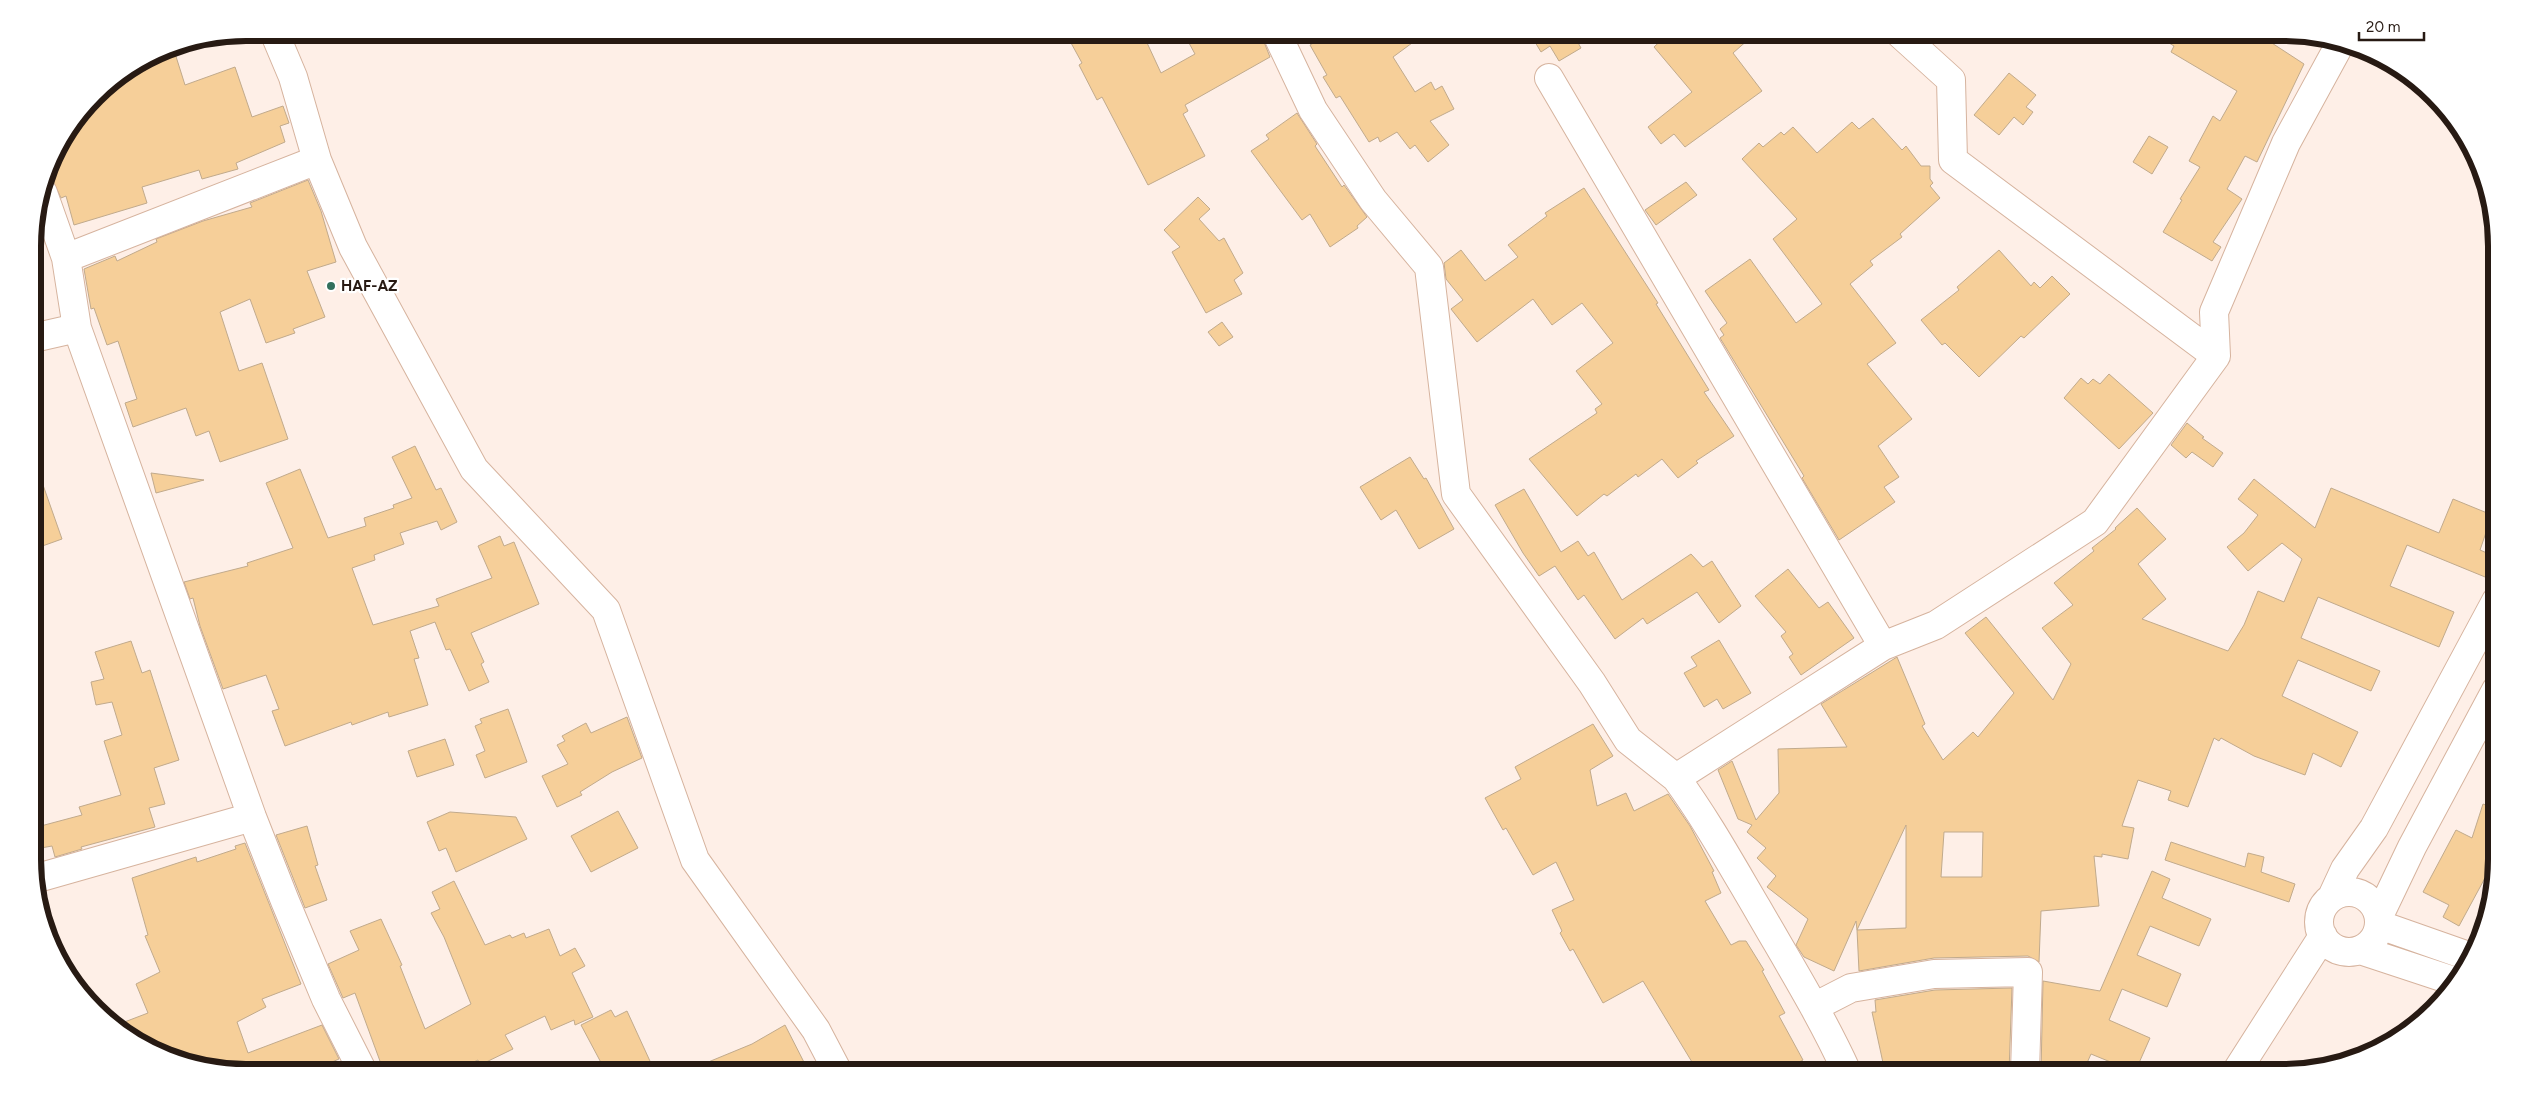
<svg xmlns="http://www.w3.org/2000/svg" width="2529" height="1105" viewBox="0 0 2529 1105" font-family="Figtree,sans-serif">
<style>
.building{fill:#f6cf99;stroke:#c1aa8c;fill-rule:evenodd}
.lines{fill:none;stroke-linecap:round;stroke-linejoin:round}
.minor-casing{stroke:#d6b39e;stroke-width:30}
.minor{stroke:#fff;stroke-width:28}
.poi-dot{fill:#32705d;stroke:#fff;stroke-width:2}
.labels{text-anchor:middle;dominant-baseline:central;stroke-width:4.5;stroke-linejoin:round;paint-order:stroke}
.poi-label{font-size:15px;font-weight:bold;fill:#271a13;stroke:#fff;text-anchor:start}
.rim{fill:none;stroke:#271a13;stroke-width:6}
</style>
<rect width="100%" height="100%" fill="#feefe7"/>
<path class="building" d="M 1065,32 L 1142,32 L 1161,73 L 1195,54 L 1183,32 L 1260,32 L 1270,57 L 1185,105 L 1188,111 L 1183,114 L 1205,156 L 1148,185 L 1102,97 L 1097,100 L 1079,65 L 1082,63 Z
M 1332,32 L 1427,32 L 1393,57 L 1415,92 L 1431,82 L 1435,90 L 1442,86 L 1454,109 L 1430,121 L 1449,145 L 1428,162 L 1415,145 L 1410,149 L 1397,132 L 1380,142 L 1378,137 L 1369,142 L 1340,96 L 1336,98 L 1323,77 L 1327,75 L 1310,45 Z
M 1529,32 L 1572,32 L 1581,48 L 1559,61 L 1550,46 L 1541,52 Z
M 1670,32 L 1757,32 L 1733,53 L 1762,91 L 1685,147 L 1674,134 L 1661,144 L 1648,127 L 1692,92 L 1654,47 Z
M 2151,32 L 2213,32 L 2231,43 L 2238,32 L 2255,32 L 2304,64 L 2257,162 L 2245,156 L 2227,189 L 2242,199 L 2213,242 L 2221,247 L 2212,261 L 2163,232 L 2182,200 L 2180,199 L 2200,167 L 2189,161 L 2213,116 L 2220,121 L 2237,91 L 2171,52 L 2174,46 Z
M 173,47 L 185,85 L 235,67 L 252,117 L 283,106 L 289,123 L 280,126 L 285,142 L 236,163 L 238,169 L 202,179 L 199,170 L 142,187 L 147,203 L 74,225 L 66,196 L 61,198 L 53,181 L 47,178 L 54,152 L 105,86 L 164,49 Z
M 2009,73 L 2036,95 L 2026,107 L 2033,112 L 2023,125 L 2014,117 L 1999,135 L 1974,115 Z
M 1297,113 L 1317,144 L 1315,146 L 1342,187 L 1344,185 L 1367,217 L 1357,226 L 1358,228 L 1330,247 L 1310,214 L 1302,220 L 1251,151 L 1269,139 L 1266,135 Z
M 1873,118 L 1902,150 L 1906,146 L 1921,166 L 1930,166 L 1930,179 L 1933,183 L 1930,186 L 1940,198 L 1900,234 L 1902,237 L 1870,261 L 1873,265 L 1850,284 L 1896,343 L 1867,364 L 1912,419 L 1878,446 L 1899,477 L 1884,487 L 1895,502 L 1839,540 L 1802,478 L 1804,476 L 1720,338 L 1724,335 L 1720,329 L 1727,323 L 1705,291 L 1750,259 L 1796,323 L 1822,304 L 1773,239 L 1797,219 L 1742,159 L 1759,143 L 1763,147 L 1781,132 L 1784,135 L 1793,127 L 1817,153 L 1852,122 L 1859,129 Z
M 2149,136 L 2168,147 L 2152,174 L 2133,162 Z
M 308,180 L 321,211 L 336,262 L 307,271 L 325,317 L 293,329 L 295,333 L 266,343 L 250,299 L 220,312 L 239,371 L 262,363 L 288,439 L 220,462 L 209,431 L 196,436 L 186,408 L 133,427 L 125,403 L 137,399 L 118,341 L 107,345 L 94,308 L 91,309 L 84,269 L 115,256 L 117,261 L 157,242 L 156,239 L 203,221 L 252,207 L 250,203 Z
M 1686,182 L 1697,195 L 1656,225 L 1645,210 Z
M 1584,188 L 1658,303 L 1656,304 L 1709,390 L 1704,392 L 1734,436 L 1696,461 L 1698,463 L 1678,478 L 1662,459 L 1638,477 L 1636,474 L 1607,496 L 1604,494 L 1577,516 L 1529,459 L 1597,413 L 1595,409 L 1602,404 L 1576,371 L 1613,343 L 1582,303 L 1552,325 L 1533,299 L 1477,342 L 1451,309 L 1463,300 L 1446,279 L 1444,263 L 1461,250 L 1485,281 L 1518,257 L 1508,245 L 1547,216 L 1545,213 Z
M 1198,197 L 1210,209 L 1199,219 L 1219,241 L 1224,238 L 1243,273 L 1234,280 L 1242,294 L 1206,313 L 1172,252 L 1180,247 L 1164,230 Z
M 1999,250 L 2031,286 L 2034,282 L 2040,288 L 2052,276 L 2070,294 L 2024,338 L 2021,336 L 1979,377 L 1945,343 L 1942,345 L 1921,320 L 1959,290 L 1957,287 Z
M 1222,322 L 1233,337 L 1219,346 L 1208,332 Z
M 2109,374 L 2153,413 L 2119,449 L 2064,398 L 2081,378 L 2088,384 L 2093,379 L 2100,384 Z
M 2187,423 L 2204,437 L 2202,438 L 2223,453 L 2213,467 L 2192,452 L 2186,458 L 2171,445 Z
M 415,446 L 436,490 L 441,488 L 457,522 L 441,530 L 437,521 L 400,533 L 404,544 L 374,555 L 375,560 L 352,568 L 373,625 L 439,606 L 436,599 L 492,578 L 478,546 L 500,536 L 504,546 L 514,542 L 539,604 L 471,633 L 484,662 L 481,664 L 489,682 L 469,691 L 450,649 L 446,650 L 435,622 L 410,631 L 419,658 L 414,659 L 428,705 L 389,717 L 388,712 L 352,725 L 351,722 L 285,746 L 272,711 L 279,709 L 266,675 L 223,689 L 200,626 L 193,598 L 190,599 L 184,582 L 248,566 L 247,563 L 293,548 L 266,483 L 300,469 L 328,538 L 366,526 L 364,518 L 394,508 L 393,505 L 412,498 L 392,457 Z
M 1410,457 L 1424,479 L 1426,478 L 1454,529 L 1419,549 L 1396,510 L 1381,520 L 1360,487 Z
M 36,465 L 62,539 L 34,549 L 33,466 Z
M 151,473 L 204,480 L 156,493 Z
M 2254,479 L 2315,528 L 2331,488 L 2439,533 L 2453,499 L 2492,515 L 2480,550 L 2496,557 L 2496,565 L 2490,579 L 2407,545 L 2390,586 L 2454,612 L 2439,647 L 2318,597 L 2301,638 L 2380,671 L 2371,691 L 2298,660 L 2282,696 L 2358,732 L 2341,767 L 2313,753 L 2305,775 L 2254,756 L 2221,738 L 2219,741 L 2214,738 L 2188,807 L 2168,800 L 2171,791 L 2138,780 L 2122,826 L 2134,828 L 2128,859 L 2102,854 L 2102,857 L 2094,856 L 2099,906 L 2041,911 L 2039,962 L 2028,956 L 1934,958 L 1859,971 L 1857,930 L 1906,928 L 1906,825 L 1857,930 L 1856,921 L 1834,971 L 1804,957 L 1796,945 L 1808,919 L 1767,887 L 1776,876 L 1757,858 L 1766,848 L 1747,832 L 1752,825 L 1738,819 L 1718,770 L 1732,761 L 1756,820 L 1779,793 L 1778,749 L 1847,747 L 1821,704 L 1897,657 L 1925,724 L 1922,726 L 1943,760 L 1973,732 L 1978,737 L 2014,693 L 1965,633 L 1986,617 L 2053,700 L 2071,664 L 2042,628 L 2073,605 L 2054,583 L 2094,551 L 2092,548 L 2116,529 L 2115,528 L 2137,508 L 2166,539 L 2138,564 L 2166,599 L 2142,619 L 2228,651 L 2244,625 L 2258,591 L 2284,602 L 2302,559 L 2282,543 L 2248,571 L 2227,547 L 2244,533 L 2258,515 L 2238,499 ZM 1944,832 L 1983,832 L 1982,877 L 1941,877 Z
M 1524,489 L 1561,552 L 1578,541 L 1588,556 L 1594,552 L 1622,600 L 1691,554 L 1703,567 L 1712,561 L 1741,606 L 1719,623 L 1697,592 L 1647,624 L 1643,618 L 1615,639 L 1584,595 L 1578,600 L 1555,566 L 1539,576 L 1523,553 L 1495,505 Z
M 1788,569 L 1819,608 L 1828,602 L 1854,638 L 1801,675 L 1789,657 L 1793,654 L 1781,636 L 1786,632 L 1755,596 Z
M 1719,640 L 1751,693 L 1723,709 L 1717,699 L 1704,707 L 1684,673 L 1697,666 L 1691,657 Z
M 131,641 L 142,673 L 150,670 L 179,760 L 154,768 L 165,804 L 149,808 L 155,827 L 81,847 L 82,849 L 55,857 L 52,846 L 41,848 L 37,827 L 82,815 L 79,807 L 121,795 L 104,741 L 122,735 L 112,702 L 96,705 L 91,682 L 104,679 L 95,652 Z
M 508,709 L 527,762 L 485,778 L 476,755 L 485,751 L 475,726 L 482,723 L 480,719 Z
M 627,717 L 642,758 L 612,772 L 580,792 L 582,795 L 557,807 L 542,776 L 568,764 L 557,745 L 565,741 L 562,736 L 586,723 L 591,733 Z
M 1593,724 L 1613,756 L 1590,770 L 1597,806 L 1626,793 L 1634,811 L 1668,794 L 1690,826 L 1714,871 L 1712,872 L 1721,893 L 1705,901 L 1731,945 L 1739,941 L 1746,941 L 1764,970 L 1762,971 L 1785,1013 L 1779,1016 L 1803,1060 L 1781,1072 L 1698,1072 L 1643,981 L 1603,1003 L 1573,949 L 1570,951 L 1560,933 L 1562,931 L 1552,910 L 1574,900 L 1556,862 L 1533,875 L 1506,828 L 1503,830 L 1485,798 L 1521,779 L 1515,767 Z
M 445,739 L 454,765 L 417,777 L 408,751 Z
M 2483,804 L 2496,809 L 2496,860 L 2495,867 L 2492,865 L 2459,926 L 2443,917 L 2449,905 L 2423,892 L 2456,830 L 2472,838 Z
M 618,811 L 638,848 L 591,872 L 571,836 Z
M 450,812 L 516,817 L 527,839 L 456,872 L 446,848 L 439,851 L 427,822 Z
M 307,826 L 318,865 L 315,866 L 327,900 L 305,908 L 276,835 Z
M 2171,842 L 2245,867 L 2248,853 L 2264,857 L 2261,872 L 2295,884 L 2289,902 L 2165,860 Z
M 245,843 L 301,984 L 262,999 L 266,1007 L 237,1022 L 248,1053 L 322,1025 L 339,1059 L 309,1072 L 246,1072 L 164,1056 L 114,1026 L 148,1013 L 136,984 L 160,972 L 145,936 L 148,935 L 132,878 L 196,857 L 197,862 L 236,849 L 235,846 Z
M 2152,871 L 2170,879 L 2162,898 L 2211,919 L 2199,946 L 2150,926 L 2137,955 L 2181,974 L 2167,1007 L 2122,989 L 2109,1020 L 2150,1038 L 2135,1072 L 2091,1054 L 2083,1072 L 2041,1072 L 2043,981 L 2100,991 Z
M 454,881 L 485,945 L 510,935 L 512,938 L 524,933 L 526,938 L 549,929 L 560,956 L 575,948 L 585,966 L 572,973 L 593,1017 L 575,1025 L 574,1020 L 551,1030 L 545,1016 L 505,1035 L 513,1049 L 480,1065 L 478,1060 L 452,1072 L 384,1072 L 355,993 L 343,998 L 328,964 L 359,950 L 350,931 L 381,919 L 402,965 L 400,966 L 425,1029 L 471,1004 L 444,937 L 431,913 L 440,909 L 432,892 Z
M 2012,988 L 2009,1072 L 1885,1072 L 1872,1012 L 1876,1012 L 1875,1000 L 1935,990 Z
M 611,1010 L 615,1017 L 627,1011 L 655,1072 L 606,1072 L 581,1025 Z
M 785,1025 L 809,1072 L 684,1072 L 752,1044 Z"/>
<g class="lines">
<g class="minor-casing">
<path id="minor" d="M 274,32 L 293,77 L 317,160 L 353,247 L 474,469 L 606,610 L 695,860 L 816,1030 L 838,1072
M 1276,32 L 1313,110 L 1373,200 L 1429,267 L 1456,494 L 1592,683 L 1628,740 L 1676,778
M 1898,32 L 1951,80 L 1953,160 L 2216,356 L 2214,312 L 2286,143 L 2340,44
M 1549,78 L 1883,646
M 43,193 L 66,258 L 77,328 L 252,817 L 285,901 L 326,999 L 363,1072
M 66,258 L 317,160
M 33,338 L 77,328
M 34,879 L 252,817
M2319 922a30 30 0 1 1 60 0a30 30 0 1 1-60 0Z
M 2332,897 L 2345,869 L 2374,828 L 2496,601
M 2379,916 L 2412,847 L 2496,690
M 2380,925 L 2471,957
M 2360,950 L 2457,982
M 1814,1007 L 1851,988 L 1934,974 L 2028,972 L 2025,1072
M 1847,1072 C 1821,1015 1788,962 1757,908 C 1731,864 1706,819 1676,778 L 1883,646 L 1936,625 L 2095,522 L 2216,356
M 2236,1072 L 2323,936"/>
</g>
<use href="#minor" class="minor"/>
</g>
<circle class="poi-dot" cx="331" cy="286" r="5"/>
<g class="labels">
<g class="poi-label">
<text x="341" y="286">HAF-AZ</text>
</g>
</g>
<path d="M0 0H2529V1105H0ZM246 41H2283A205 205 0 0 1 2488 246V859A205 205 0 0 1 2283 1064H246A205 205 0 0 1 41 859V246A205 205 0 0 1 246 41Z" fill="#fff" fill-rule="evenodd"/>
<path class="rim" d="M246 41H2283A205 205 0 0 1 2488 246V859A205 205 0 0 1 2283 1064H246A205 205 0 0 1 41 859V246A205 205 0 0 1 246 41Z"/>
<path d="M2359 32v8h65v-8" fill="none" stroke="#271a13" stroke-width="2.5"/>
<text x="2366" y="32" font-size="15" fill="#271a13" stroke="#ffffff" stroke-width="4" paint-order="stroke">20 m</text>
</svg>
